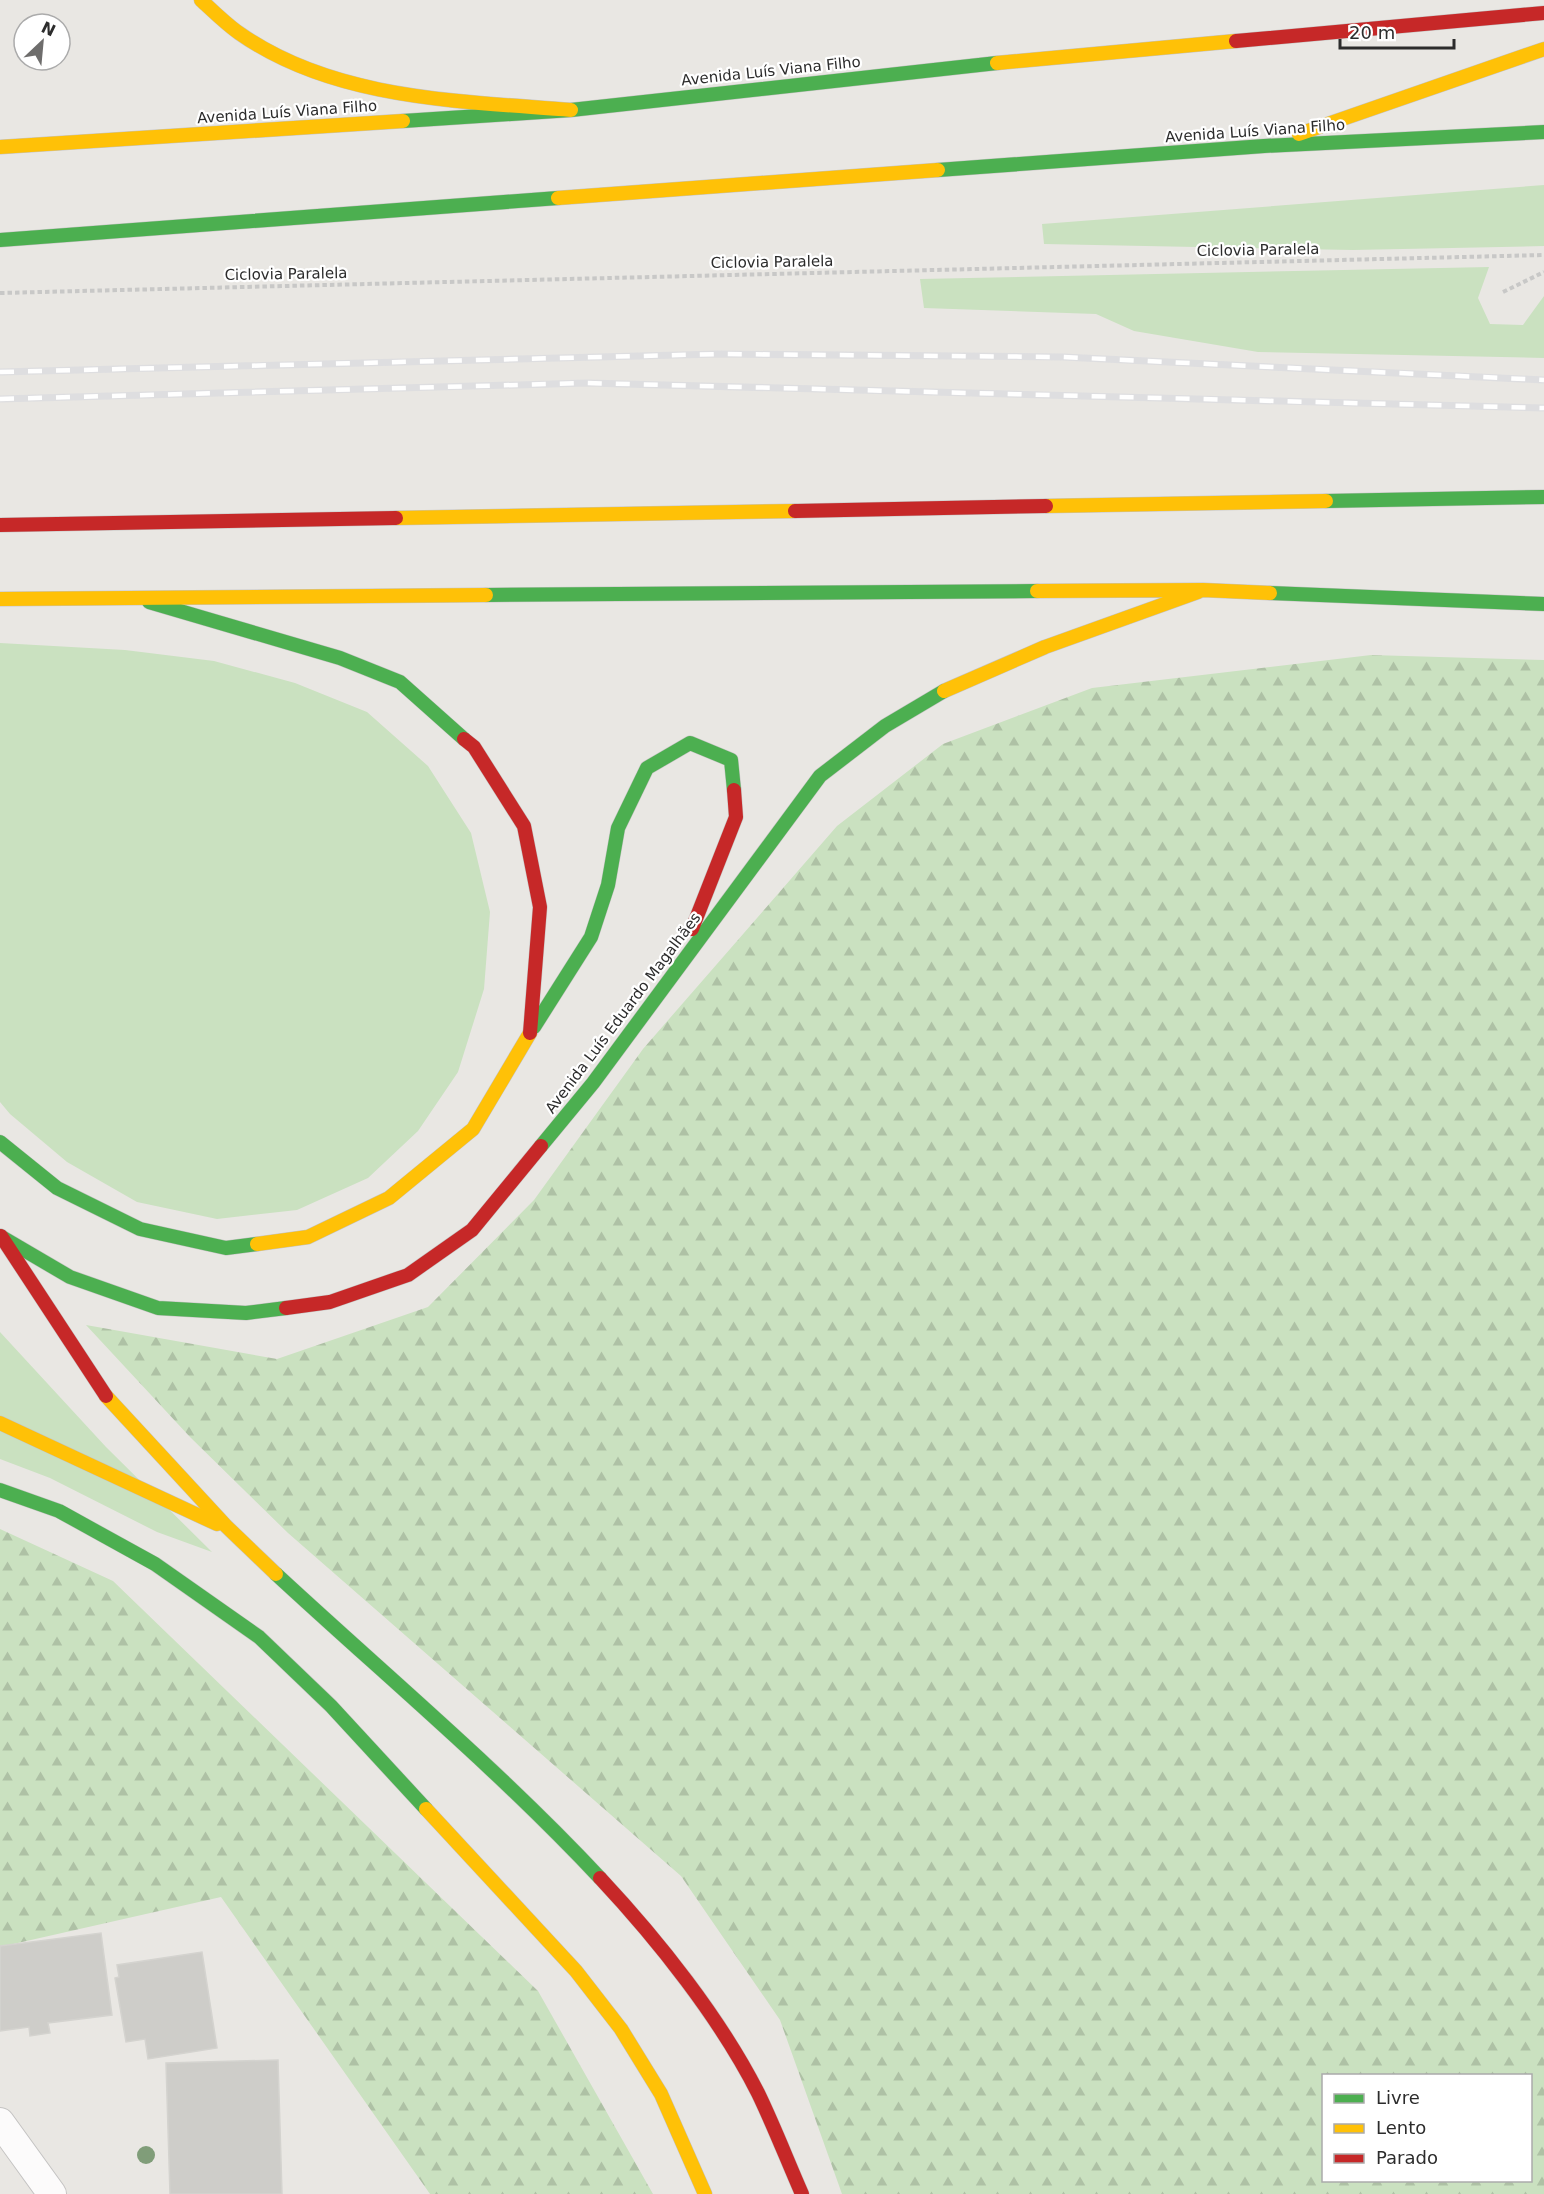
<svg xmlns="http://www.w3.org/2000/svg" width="1544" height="2194" viewBox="0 0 1544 2194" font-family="'DejaVu Sans',sans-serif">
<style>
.grass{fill:#cae1c0}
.forest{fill:url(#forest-firs);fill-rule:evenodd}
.building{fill:#cecdc9;stroke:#d4d3cf;stroke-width:1.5}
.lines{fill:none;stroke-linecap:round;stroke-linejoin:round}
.street-casing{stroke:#c4c3c2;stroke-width:30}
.fast-casing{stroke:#c4c3c2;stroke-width:15}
.slow-casing{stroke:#c4c3c2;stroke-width:15}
.jam-casing{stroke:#c4c3c2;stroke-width:15}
.path{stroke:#c8c8c7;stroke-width:4;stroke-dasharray:4.5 3;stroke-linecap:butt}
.street{stroke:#fcfbfb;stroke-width:28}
.fast{stroke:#4caf50;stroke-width:14}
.slow{stroke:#ffc107;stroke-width:14}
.jam{stroke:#c62828;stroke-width:14}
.rail-casing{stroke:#dedee0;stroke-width:7}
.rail{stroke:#fff;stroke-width:4.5;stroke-dasharray:14;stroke-linecap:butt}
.tree{fill:#809d79}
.labels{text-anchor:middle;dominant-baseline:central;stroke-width:4.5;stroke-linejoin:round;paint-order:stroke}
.street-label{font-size:15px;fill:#2c2c2c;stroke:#fff}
</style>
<defs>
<pattern id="forest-firs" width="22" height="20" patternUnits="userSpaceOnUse" patternTransform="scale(1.5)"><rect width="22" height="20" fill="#cae1c0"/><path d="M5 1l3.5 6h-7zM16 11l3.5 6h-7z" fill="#aec1a5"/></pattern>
</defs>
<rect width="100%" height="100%" fill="#e9e7e3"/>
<path class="grass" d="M 1544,185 L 1544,246 L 1353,250 L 1044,244 L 1042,224 Z
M 1489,267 L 1478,298 L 1490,324 L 1523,325 L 1544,296 L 1544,358 L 1258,352 L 1134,331 L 1096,314 L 924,308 L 920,279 Z
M 0,643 L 125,650 L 214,661 L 295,683 L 367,712 L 428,766 L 471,833 L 490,912 L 484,989 L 458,1072 L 418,1131 L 368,1178 L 297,1210 L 217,1219 L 137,1202 L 67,1162 L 10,1114 L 0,1102 Z
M 0,1332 L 106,1447 L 212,1552 L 157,1532 L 50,1478 L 0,1459 Z"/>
<path class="forest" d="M 1371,655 L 1544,660 L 1544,2194 L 842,2194 L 780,2020 L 681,1876 L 288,1533 L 190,1437 L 86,1325 L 277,1359 L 428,1307 L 534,1200 L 643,1049 L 837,826 L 943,744 L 1092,688 ZM 1324,2076 L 1530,2076 L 1530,2180 L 1324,2180 Z
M 0,1529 L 113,1581 L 538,1991 L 653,2194 L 430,2194 L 221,1897 L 0,1947 Z"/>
<path class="building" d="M 101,1933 L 112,2015 L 48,2023 L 50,2033 L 30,2036 L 29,2027 L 0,2031 L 0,1946 Z
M 202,1952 L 217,2048 L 148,2059 L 145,2039 L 126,2042 L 115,1978 L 119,1977 L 117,1965 Z
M 278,2060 L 282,2194 L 170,2194 L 166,2063 Z"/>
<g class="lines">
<g class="street-casing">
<path id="street" d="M 0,2122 L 52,2194"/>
</g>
<g class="fast-casing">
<path id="fast" d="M 403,121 L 571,110 L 997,63
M 938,170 L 1264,146 L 1544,132
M 0,240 L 558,198
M 1326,501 L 1544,497
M 1270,593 L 1544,604
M 486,595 L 1037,591
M 149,602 L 340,658 L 400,682 L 464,739
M 534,1027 L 591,937 L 608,885 L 618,828 L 647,768 L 690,743 L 731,760 L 734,790
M 0,1142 L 57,1188 L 140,1229 L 226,1248 L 257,1244
M 541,1146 L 593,1083 L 820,776 L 885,726 L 944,691
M 0,1236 L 70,1277 L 158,1308 L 246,1313 L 286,1308
M 0,1490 L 59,1511 L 155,1564 L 259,1637 L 331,1706 L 426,1809
M 276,1574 C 385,1675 499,1770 600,1878"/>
</g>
<g class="slow-casing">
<path id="slow" d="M 201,0 C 213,11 226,24 239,33 C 334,100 460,101 571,110
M 997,63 L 1236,41
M 1299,134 L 1544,49
M 0,147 L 403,121
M 558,198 L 938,170
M 1046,506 L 1326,501
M 396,518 L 795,511
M 1037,591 L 1203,590 L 1270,593
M 0,599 L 486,595
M 944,691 L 1045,647 L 1198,592
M 257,1244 L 308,1237 L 389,1198 L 473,1129 L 530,1033
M 106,1396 L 226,1526 L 276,1574
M 0,1423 L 217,1524
M 426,1809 L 576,1971 L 621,2029 L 661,2094 L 705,2194"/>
</g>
<g class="jam-casing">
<path id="jam" d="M 1236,41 L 1544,13
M 795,511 L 1046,506
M 0,525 L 396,518
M 464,739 L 474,747 L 524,826 L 540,907 L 530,1033
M 692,929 L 736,817 L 734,790
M 1,1236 L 106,1396
M 286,1308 L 330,1302 L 408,1275 L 472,1230 L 541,1146
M 600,1878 C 658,1940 720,2018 758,2093 C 774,2126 787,2160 802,2194"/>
</g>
<path class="path" d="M 1503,292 L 1544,272
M 0,293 L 1544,255"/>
<use href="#street" class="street"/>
<use href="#fast" class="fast"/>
<use href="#slow" class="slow"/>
<use href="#jam" class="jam"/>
<g class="rail-casing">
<path id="rail" d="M 0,372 L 719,354 L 1063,357 L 1544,380
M 0,399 L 587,383 L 1544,408"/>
</g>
<use href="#rail" class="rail"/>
</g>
<circle class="tree" cx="146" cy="2155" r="9"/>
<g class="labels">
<g class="street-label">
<text transform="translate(771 71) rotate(-6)">Avenida Luís Viana Filho</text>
<text transform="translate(287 112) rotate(-4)">Avenida Luís Viana Filho</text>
<text transform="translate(1255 131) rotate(-4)">Avenida Luís Viana Filho</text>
<text transform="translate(1258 250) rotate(-1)">Ciclovia Paralela</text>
<text transform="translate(772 262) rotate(-1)">Ciclovia Paralela</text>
<text transform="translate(286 274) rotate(-1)">Ciclovia Paralela</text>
<text transform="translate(623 1013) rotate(-53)">Avenida Luís Eduardo Magalhães</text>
</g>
</g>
<rect x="1322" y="2074" width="210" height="108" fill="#ffffff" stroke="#ababab" stroke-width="1.5"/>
<rect x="1334" y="2094" width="30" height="9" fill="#4caf50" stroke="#ababab" stroke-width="1.5"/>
<text x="1376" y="2104" font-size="18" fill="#2c2c2c">Livre</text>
<rect x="1334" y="2124" width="30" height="9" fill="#ffc107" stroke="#ababab" stroke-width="1.5"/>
<text x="1376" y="2134" font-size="18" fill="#2c2c2c">Lento</text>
<rect x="1334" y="2154" width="30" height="9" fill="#c62828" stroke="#ababab" stroke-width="1.5"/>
<text x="1376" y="2164" font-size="18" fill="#2c2c2c">Parado</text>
<g transform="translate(42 42) rotate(26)"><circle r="28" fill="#ffffff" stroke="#ababab" stroke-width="1.5"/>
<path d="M0-4.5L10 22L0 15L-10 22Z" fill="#6e6d6c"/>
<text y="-9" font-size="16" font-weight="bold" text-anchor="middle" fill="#2c2c2c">N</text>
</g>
<path d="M1340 39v9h114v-9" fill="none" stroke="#2c2c2c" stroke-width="3"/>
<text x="1349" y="39" font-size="18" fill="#2c2c2c" stroke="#ffffff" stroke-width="4.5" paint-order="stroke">20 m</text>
</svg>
